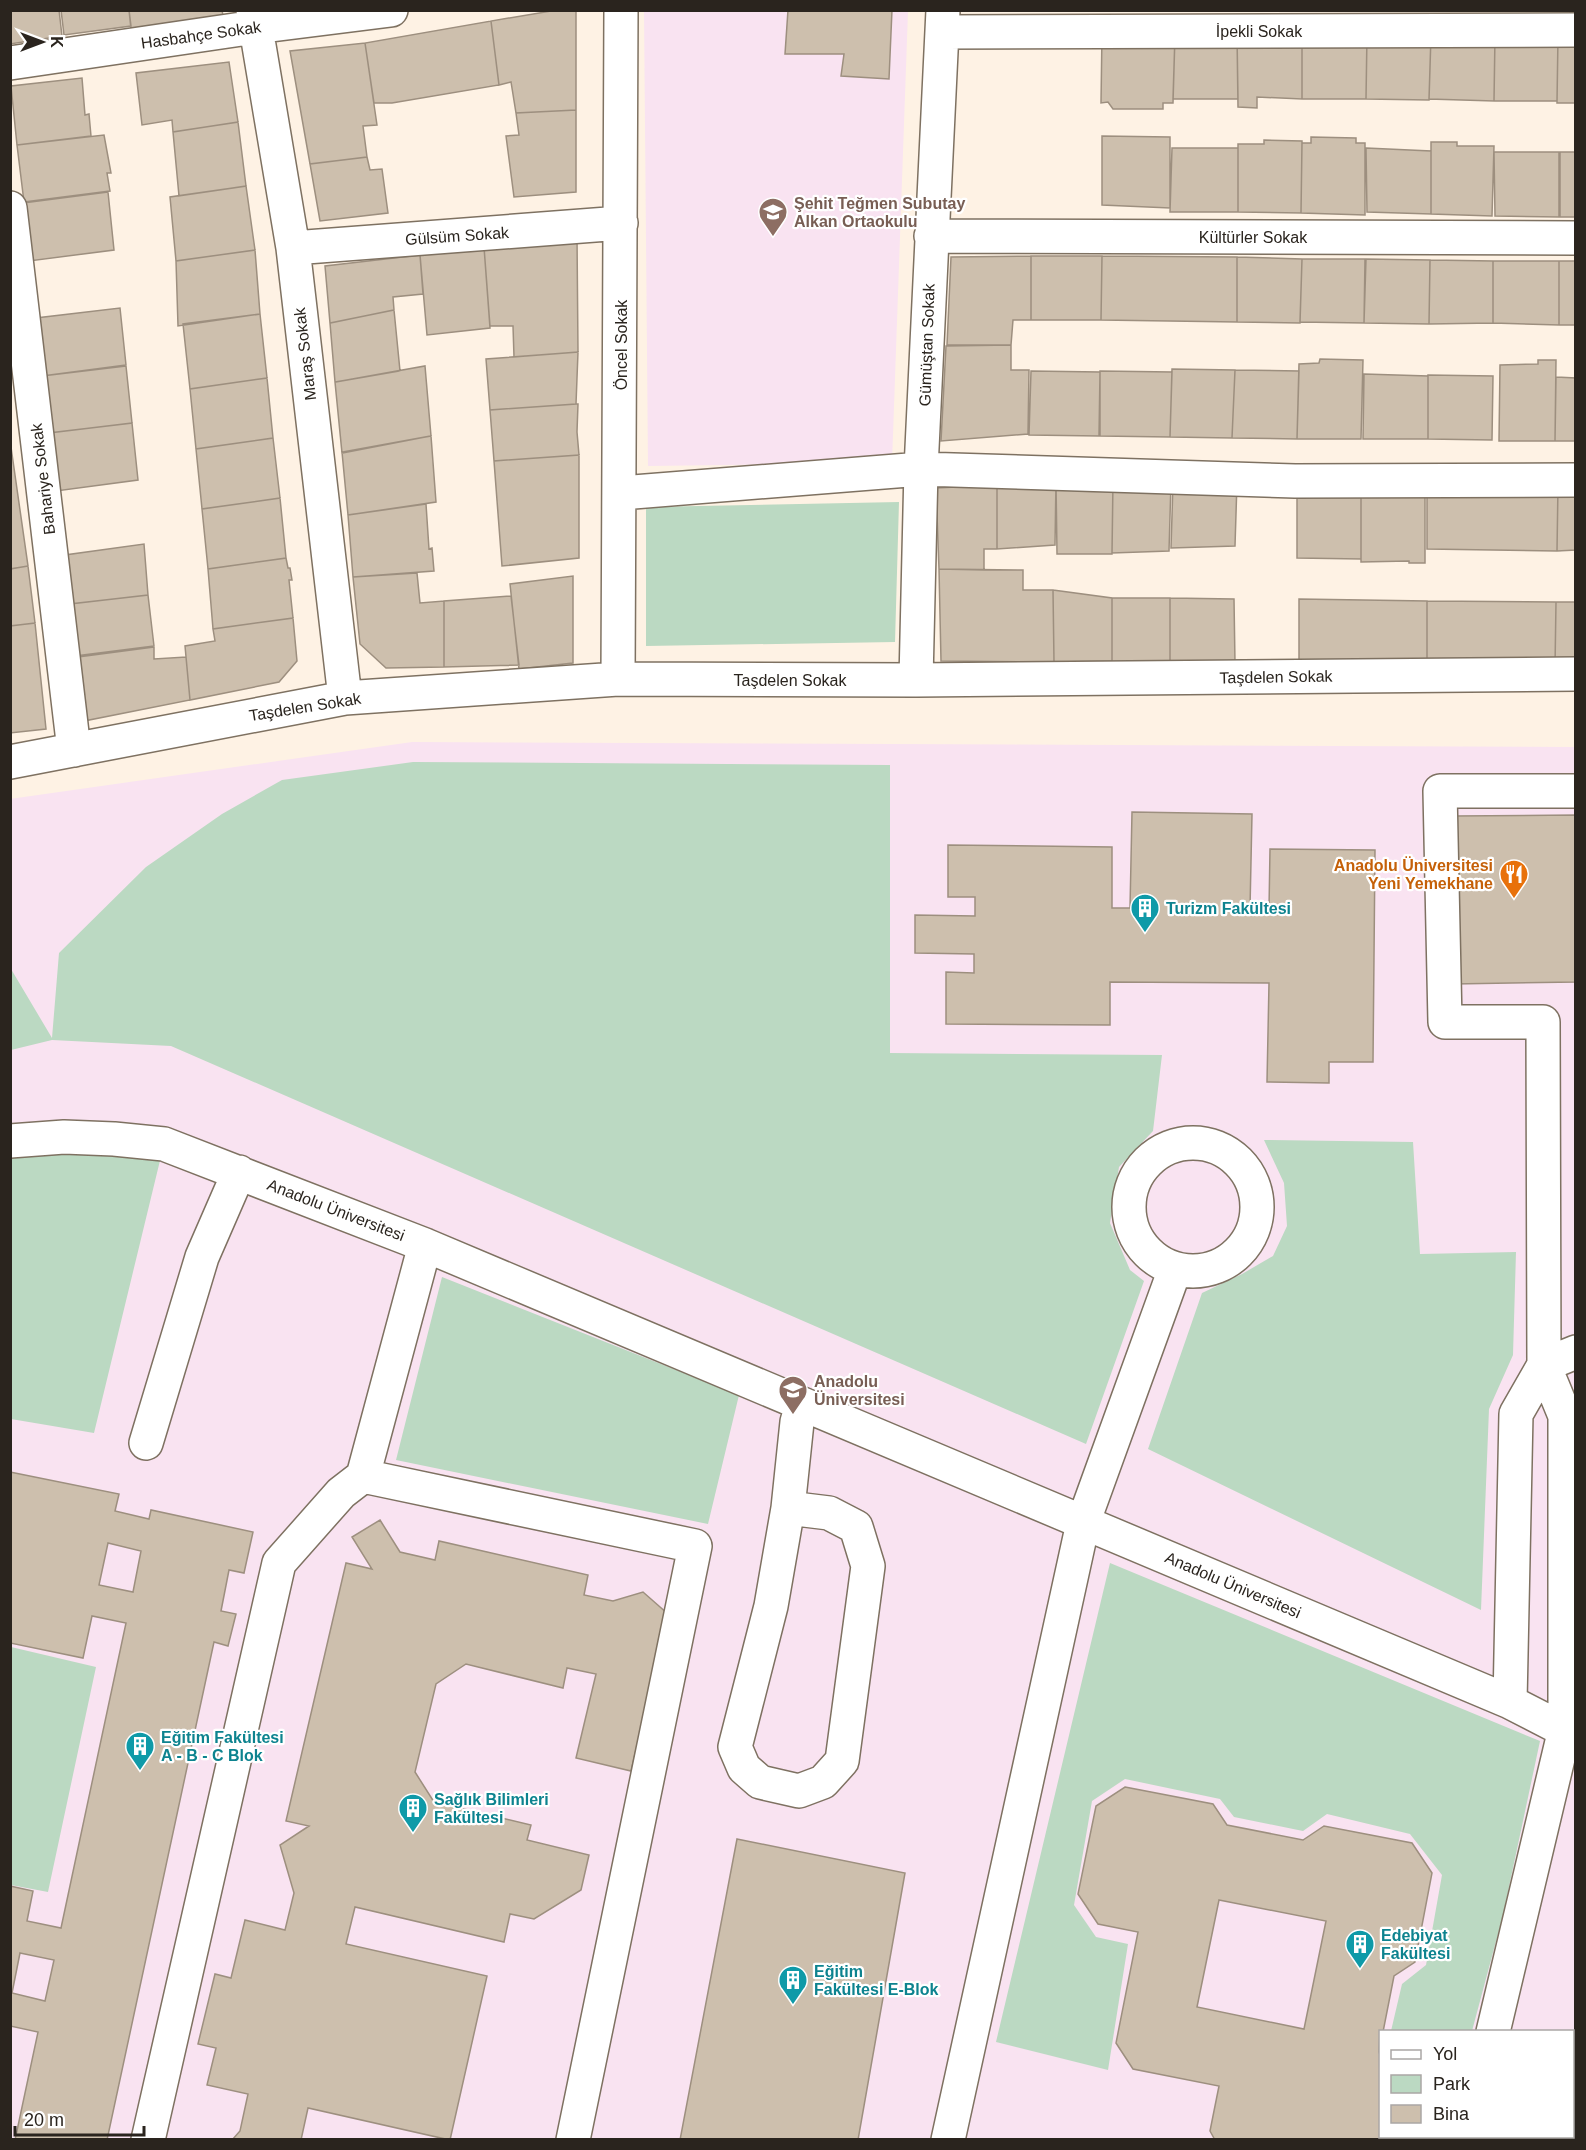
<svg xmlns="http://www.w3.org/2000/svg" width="1586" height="2150" viewBox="0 0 1586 2150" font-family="Helvetica,sans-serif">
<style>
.industrial{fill:#f9e3f1;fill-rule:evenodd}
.green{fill:#bbd9c2}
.building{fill:#cdbfad;stroke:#9d8f7f;stroke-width:1.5;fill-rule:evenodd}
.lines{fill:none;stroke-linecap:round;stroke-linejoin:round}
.minor-casing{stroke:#7e7161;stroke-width:36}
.minor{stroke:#fff;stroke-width:33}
.labels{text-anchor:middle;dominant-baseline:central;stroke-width:4.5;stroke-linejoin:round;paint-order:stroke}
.street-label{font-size:16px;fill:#2a241e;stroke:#fff}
.education-label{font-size:16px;font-weight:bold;fill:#785e54;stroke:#fff;text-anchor:start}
.food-label{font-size:16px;font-weight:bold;fill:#c56008;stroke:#fff;text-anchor:end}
.culture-label{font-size:16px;font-weight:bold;fill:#0d838f;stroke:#fff;text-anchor:start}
</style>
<rect width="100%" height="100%" fill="#fef2e4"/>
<path class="industrial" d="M 644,11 L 908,11 L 892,463 L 648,466 Z
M 412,742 L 1575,747 L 1575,2139 L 11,2139 L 10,799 ZM 1380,2032 L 1572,2032 L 1572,2136 L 1380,2136 Z"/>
<path class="green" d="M 899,502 L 895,642 L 646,646 L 646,507 Z
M 413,762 L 890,765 L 890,1053 L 1162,1055 L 1153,1131 L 1119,1167 L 1110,1223 L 1130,1270 L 1144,1281 L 1086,1444 L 171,1046 L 52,1040 L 11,1050 L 11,969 L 52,1038 L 59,953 L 146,867 L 222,814 L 282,780 Z
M 1264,1140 L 1413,1142 L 1420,1254 L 1516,1252 L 1513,1355 L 1489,1409 L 1481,1610 L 1148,1449 L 1202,1293 L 1242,1274 L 1273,1256 L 1287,1226 L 1284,1183 Z
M 10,1141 L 164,1144 L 94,1433 L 11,1419 Z
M 442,1277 L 739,1395 L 708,1524 L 396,1460 Z
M 1110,1563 L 1540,1741 L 1503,1915 L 1472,2031 L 1391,2031 L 1402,1984 L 1426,1965 L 1442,1875 L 1410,1834 L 1327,1814 L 1303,1831 L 1234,1817 L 1220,1799 L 1125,1779 L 1092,1801 L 1074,1905 L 1096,1937 L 1128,1944 L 1108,2070 L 996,2042 Z
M 11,1647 L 96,1667 L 48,1892 L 11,1885 Z"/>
<path class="building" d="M 10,10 L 59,10 L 62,36 L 10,44 Z
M 61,10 L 129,10 L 131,26 L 64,35 Z
M 129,10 L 222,10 L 223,16 L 131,29 Z
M 557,10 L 576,10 L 576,110 L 516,113 L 511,82 L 499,85 L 491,21 Z
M 788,10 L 892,10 L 889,79 L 841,76 L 844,54 L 785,54 Z
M 491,21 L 499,85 L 392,103 L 374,103 L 365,43 Z
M 1102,33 L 1175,35 L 1173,103 L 1163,103 L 1163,109 L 1113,109 L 1108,102 L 1101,103 Z
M 1576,33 L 1576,103 L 1557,103 L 1558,37 Z
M 1175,35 L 1237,35 L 1238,99 L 1173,99 Z
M 1237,35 L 1302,35 L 1302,99 L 1257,97 L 1257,108 L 1238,107 Z
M 1302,35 L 1367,35 L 1366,99 L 1302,99 Z
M 1367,35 L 1431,35 L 1429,100 L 1366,99 Z
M 1431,35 L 1495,36 L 1494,101 L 1429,99 Z
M 1495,36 L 1558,37 L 1557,101 L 1494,101 Z
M 365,43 L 377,125 L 363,126 L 367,157 L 310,164 L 290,51 Z
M 229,62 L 238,122 L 173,132 L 172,120 L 142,125 L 136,73 Z
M 82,78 L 85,115 L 89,114 L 91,136 L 17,145 L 11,86 Z
M 576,110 L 576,192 L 514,197 L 506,136 L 519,135 L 516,113 Z
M 238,122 L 246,186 L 179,196 L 173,132 Z
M 104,135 L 111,173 L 107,173 L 110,191 L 24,202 L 17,145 Z
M 1102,136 L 1170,137 L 1170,208 L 1102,205 Z
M 1311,137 L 1356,138 L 1356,143 L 1365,143 L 1365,215 L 1301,213 L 1302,143 L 1311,143 Z
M 1264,140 L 1302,141 L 1301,213 L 1238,212 L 1238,144 L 1264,144 Z
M 1431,142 L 1457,142 L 1457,146 L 1494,146 L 1492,216 L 1431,214 Z
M 1172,148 L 1238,148 L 1238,212 L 1170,212 Z
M 1366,148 L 1431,151 L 1431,214 L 1367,212 Z
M 1494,152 L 1559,152 L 1559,217 L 1495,216 Z
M 1560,152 L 1576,152 L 1576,217 L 1560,217 Z
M 367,157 L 370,170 L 382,169 L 388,213 L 320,221 L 310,164 Z
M 246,186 L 255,250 L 176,261 L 170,197 Z
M 108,192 L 114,250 L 29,261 L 23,203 Z
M 577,236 L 578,352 L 514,357 L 513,326 L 490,326 L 484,247 Z
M 484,247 L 490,328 L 427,335 L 420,255 Z
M 255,250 L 260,314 L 178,326 L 176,261 Z
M 420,255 L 423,294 L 393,297 L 394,310 L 330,323 L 325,266 Z
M 1031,256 L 1031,320 L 1013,320 L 1011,345 L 947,345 L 951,257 Z
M 1031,256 L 1102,256 L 1101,320 L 1031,320 Z
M 1102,256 L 1237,257 L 1237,322 L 1101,320 Z
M 1237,257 L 1302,259 L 1300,323 L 1237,322 Z
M 1302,259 L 1365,259 L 1364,323 L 1300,322 Z
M 1366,259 L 1430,260 L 1429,324 L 1364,323 Z
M 1430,260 L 1493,261 L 1493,323 L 1429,324 Z
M 1493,261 L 1559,261 L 1559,325 L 1493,323 Z
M 1559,261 L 1576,261 L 1576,325 L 1559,325 Z
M 120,308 L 126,365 L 42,376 L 36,318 Z
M 394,310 L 400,371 L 335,382 L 330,323 Z
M 260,314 L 267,378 L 190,389 L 183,324 Z
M 1011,345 L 1011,370 L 1029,370 L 1028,434 L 941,441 L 946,346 Z
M 578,352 L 576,404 L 490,410 L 486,359 Z
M 1320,359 L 1363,360 L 1361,439 L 1297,439 L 1299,364 L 1319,363 Z
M 1538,360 L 1556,360 L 1555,441 L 1499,441 L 1500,365 L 1538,364 Z
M 126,366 L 132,423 L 49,433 L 42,376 Z
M 425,366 L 431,436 L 342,453 L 335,382 Z
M 1172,369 L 1235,370 L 1232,438 L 1170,437 Z
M 1235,370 L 1299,371 L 1297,439 L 1232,438 Z
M 1031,371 L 1100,372 L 1099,436 L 1029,435 Z
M 1100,371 L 1172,372 L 1170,437 L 1100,436 Z
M 1364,374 L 1428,376 L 1428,439 L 1363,439 Z
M 1428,375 L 1493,376 L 1492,440 L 1428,439 Z
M 1556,377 L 1576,378 L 1576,441 L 1555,441 Z
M 267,378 L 273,438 L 196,449 L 190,389 Z
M 576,404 L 578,404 L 577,432 L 579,455 L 494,461 L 490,410 Z
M 132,423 L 138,480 L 56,491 L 49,433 Z
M 431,436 L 436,502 L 348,515 L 342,452 Z
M 273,438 L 280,498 L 202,509 L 196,449 Z
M 10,440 L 28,566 L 10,569 Z
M 579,455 L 579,558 L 502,566 L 494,461 Z
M 1056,481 L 1113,481 L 1112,554 L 1057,554 Z
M 1056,481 L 1055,545 L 997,549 L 997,485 Z
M 1113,481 L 1171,482 L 1169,551 L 1112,553 Z
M 1237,482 L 1235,546 L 1171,548 L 1173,483 Z
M 1297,483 L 1361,483 L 1361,559 L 1297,558 Z
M 1361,483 L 1425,484 L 1425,563 L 1409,563 L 1409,561 L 1361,562 Z
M 997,485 L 997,549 L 984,549 L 984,570 L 939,569 L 936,488 Z
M 1427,485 L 1558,486 L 1557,551 L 1427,549 Z
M 1558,486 L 1576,486 L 1576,550 L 1557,551 Z
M 280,498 L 286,558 L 208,569 L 202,509 Z
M 426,504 L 429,549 L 432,548 L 434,571 L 353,577 L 348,515 Z
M 144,544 L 148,595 L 70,604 L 65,555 Z
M 286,558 L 288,568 L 290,568 L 292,580 L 289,580 L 293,618 L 213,629 L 208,569 Z
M 28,566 L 35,623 L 10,626 L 10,569 Z
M 939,569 L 1023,570 L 1023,590 L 1053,590 L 1054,662 L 941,661 Z
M 417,573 L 420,603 L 444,601 L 444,667 L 386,668 L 360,644 L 353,577 Z
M 573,576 L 573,663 L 519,669 L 510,584 Z
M 1053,590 L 1112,598 L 1112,661 L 1054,662 Z
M 148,595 L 154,646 L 75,656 L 70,604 Z
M 511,596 L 519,665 L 444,667 L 444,601 Z
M 1112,598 L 1170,598 L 1170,663 L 1112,662 Z
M 1170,598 L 1234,599 L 1235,663 L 1170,663 Z
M 1299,599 L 1427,601 L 1427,665 L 1299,664 Z
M 1427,601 L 1556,602 L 1555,667 L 1427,665 Z
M 1556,602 L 1576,602 L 1576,667 L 1555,667 Z
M 293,618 L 297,661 L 279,682 L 190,700 L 185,646 L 215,641 L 213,629 Z
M 35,623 L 46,729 L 10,733 L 10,626 Z
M 154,647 L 154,659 L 186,657 L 190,700 L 84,721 L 78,657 Z
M 1132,812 L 1252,814 L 1250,909 L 1269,909 L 1270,849 L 1375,850 L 1373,1062 L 1329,1062 L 1329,1083 L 1267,1082 L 1269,983 L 1110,982 L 1110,1025 L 946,1024 L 946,972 L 974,973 L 974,954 L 915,953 L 915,915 L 975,916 L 975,897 L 948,897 L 948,845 L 1112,847 L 1112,908 L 1130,908 Z
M 1576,815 L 1576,982 L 1453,984 L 1453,816 Z
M 10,1472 L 119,1494 L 115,1511 L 149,1519 L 151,1510 L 253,1532 L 244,1573 L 229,1570 L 221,1611 L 236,1614 L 228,1646 L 214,1642 L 107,2140 L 15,2140 L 38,2032 L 10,2026 L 10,1886 L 33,1891 L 27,1921 L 61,1928 L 126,1623 L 92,1616 L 83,1658 L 10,1643 ZM 108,1543 L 141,1551 L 133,1592 L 99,1585 ZM 20,1953 L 54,1960 L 45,2001 L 12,1993 Z
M 380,1520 L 400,1552 L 435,1560 L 439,1541 L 588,1575 L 584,1595 L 613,1601 L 643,1592 L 668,1614 L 631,1771 L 576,1758 L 596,1674 L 567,1668 L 563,1688 L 466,1664 L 436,1684 L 415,1772 L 434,1802 L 531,1825 L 527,1840 L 589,1855 L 581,1890 L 534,1919 L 510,1914 L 504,1942 L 355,1907 L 346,1944 L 487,1976 L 450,2140 L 308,2108 L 301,2140 L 232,2140 L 240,2131 L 248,2094 L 207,2085 L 216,2048 L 198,2044 L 215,1974 L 231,1978 L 245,1920 L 285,1930 L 294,1893 L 280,1845 L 309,1826 L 286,1821 L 346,1563 L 372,1569 L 352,1537 Z
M 1125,1787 L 1213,1804 L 1227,1825 L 1303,1840 L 1324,1826 L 1412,1843 L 1432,1873 L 1415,1962 L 1394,1976 L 1383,2032 L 1380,2032 L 1379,2052 L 1380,2055 L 1380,2140 L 1215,2140 L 1210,2131 L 1219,2086 L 1133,2069 L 1116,2043 L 1138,1932 L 1098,1924 L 1078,1894 L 1096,1806 ZM 1219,1900 L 1326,1921 L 1304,2029 L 1197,2007 Z
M 737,1839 L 905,1873 L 858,2140 L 680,2140 Z"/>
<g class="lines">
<g class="minor-casing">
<path id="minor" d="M 253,10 L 293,248 L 345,698
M 942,32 L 1576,30
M 10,63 L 255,27 L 391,10
M 10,208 L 74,750
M 931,236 L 1576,238
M 293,248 L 621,223
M 621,493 L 921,469 L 1295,481 L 1576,480
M 618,679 L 621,10
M 916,680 L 921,469 L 943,10
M 10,762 L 345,698 L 618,679 L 916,680 L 1576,674
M 10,1141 L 64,1137 L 114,1139 L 164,1144 L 425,1245 L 1510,1702 L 1576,1736
M1129 1207a64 64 0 1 1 128 0a64 64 0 1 1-128 0Z
M 146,1443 L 202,1257 L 239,1172
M 363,1476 L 695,1546 L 573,2140
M 788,1508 L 829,1513 L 856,1527 L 868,1566 L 842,1761 L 823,1782 L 799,1791 L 760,1782 L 744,1768 L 735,1747 L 771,1606 L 788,1508 L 797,1422 L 802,1404
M 1510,1702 L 1516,1414 L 1544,1365 L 1576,1352
M 1493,2032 L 1565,1729 L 1565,1416 L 1544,1365 L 1543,1022 L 1445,1022 L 1440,791 L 1576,791
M 148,2140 L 279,1563 L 341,1493 L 363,1476 L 425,1245
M 948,2140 L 1083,1523 L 1175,1269
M 1468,2140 L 1469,2136"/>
</g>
<use href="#minor" class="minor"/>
</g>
<defs>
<g id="school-pin" transform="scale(1.5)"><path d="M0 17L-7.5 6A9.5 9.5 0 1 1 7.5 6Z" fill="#8d6e63" stroke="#fff"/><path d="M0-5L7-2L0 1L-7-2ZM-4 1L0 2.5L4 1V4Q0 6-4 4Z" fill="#fff"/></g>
<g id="restaurant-pin" transform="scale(1.5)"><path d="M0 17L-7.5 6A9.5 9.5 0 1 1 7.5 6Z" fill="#e8710a" stroke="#fff"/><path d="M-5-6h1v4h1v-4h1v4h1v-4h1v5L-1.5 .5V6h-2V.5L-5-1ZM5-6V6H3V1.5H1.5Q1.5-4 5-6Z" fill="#fff"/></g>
<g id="building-pin" transform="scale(1.5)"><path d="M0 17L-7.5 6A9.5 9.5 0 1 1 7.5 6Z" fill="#0f9aa8" stroke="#fff"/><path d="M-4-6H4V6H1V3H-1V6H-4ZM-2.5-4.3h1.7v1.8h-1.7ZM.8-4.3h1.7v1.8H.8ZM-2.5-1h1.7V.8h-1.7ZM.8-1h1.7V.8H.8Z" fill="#fff"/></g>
<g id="university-pin" transform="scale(1.5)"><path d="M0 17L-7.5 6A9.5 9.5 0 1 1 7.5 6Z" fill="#8d6e63" stroke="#fff"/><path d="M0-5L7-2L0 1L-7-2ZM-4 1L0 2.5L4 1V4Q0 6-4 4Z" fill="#fff"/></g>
</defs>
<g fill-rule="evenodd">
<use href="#school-pin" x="773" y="212"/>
<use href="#restaurant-pin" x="1514" y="874"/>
<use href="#building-pin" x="1145" y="908"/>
<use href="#university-pin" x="793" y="1390"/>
<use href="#building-pin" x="140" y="1746"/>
<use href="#building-pin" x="413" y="1808"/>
<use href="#building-pin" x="1360" y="1944"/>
<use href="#building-pin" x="793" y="1980"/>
</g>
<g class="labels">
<g class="street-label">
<text x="1259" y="31">İpekli Sokak</text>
<text transform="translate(201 35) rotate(-8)">Hasbahçe Sokak</text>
<text transform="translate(457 236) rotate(-4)">Gülsüm Sokak</text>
<text x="1253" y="237">Kültürler Sokak</text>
<text transform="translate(621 345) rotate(-90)">Öncel Sokak</text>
<text transform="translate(927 345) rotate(-88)">Gümüştan Sokak</text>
<text transform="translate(305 354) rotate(-97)">Maraş Sokak</text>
<text transform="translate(43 479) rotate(-97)">Bahariye Sokak</text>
<text transform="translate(1276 677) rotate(-1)">Taşdelen Sokak</text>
<text x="790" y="680">Taşdelen Sokak</text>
<text transform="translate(305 707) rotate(-9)">Taşdelen Sokak</text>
<text transform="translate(336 1210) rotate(21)">Anadolu Üniversitesi</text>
<text transform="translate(1233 1585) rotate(23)">Anadolu Üniversitesi</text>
</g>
<g class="education-label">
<text x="794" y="203">Şehit Teğmen Subutay<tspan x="794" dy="18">Alkan Ortaokulu</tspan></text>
<text x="814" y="1381">Anadolu<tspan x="814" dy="18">Üniversitesi</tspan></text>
</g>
<g class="food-label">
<text x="1493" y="865">Anadolu Üniversitesi<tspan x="1493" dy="18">Yeni Yemekhane</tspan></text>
</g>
<g class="culture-label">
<text x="1166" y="908">Turizm Fakültesi</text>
<text x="161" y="1737">Eğitim Fakültesi<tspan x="161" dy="18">A - B - C Blok</tspan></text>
<text x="434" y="1799">Sağlık Bilimleri<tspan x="434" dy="18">Fakültesi</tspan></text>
<text x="1381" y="1935">Edebiyat<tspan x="1381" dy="18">Fakültesi</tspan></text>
<text x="814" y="1971">Eğitim<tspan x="814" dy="18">Fakültesi E-Blok</tspan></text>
</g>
</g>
<rect width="1586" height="2150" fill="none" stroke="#2a241e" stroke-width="24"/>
<rect x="1379" y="2030" width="195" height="108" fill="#ffffff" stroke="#aaa7a5" stroke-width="1.5"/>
<rect x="1391" y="2050" width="30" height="9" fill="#ffffff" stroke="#aaa7a5" stroke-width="1.5"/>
<text x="1433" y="2060" font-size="18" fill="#2a241e">Yol</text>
<rect x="1391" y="2075" width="30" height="18" fill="#bbd9c2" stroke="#aaa7a5" stroke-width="1.5"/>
<text x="1433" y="2090" font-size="18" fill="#2a241e">Park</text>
<rect x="1391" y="2105" width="30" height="18" fill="#cdbfad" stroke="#aaa7a5" stroke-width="1.5"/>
<text x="1433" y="2120" font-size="18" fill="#2a241e">Bina</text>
<g transform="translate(42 42) rotate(90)" stroke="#ffffff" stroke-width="4.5" paint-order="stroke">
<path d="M0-4.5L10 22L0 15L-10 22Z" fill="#2a241e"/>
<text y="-9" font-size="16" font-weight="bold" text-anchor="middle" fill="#2a241e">K</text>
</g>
<path d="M15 2126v9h129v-9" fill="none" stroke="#2a241e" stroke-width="3"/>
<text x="24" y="2126" font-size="18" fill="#2a241e" stroke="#ffffff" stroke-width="4.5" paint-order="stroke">20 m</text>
</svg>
